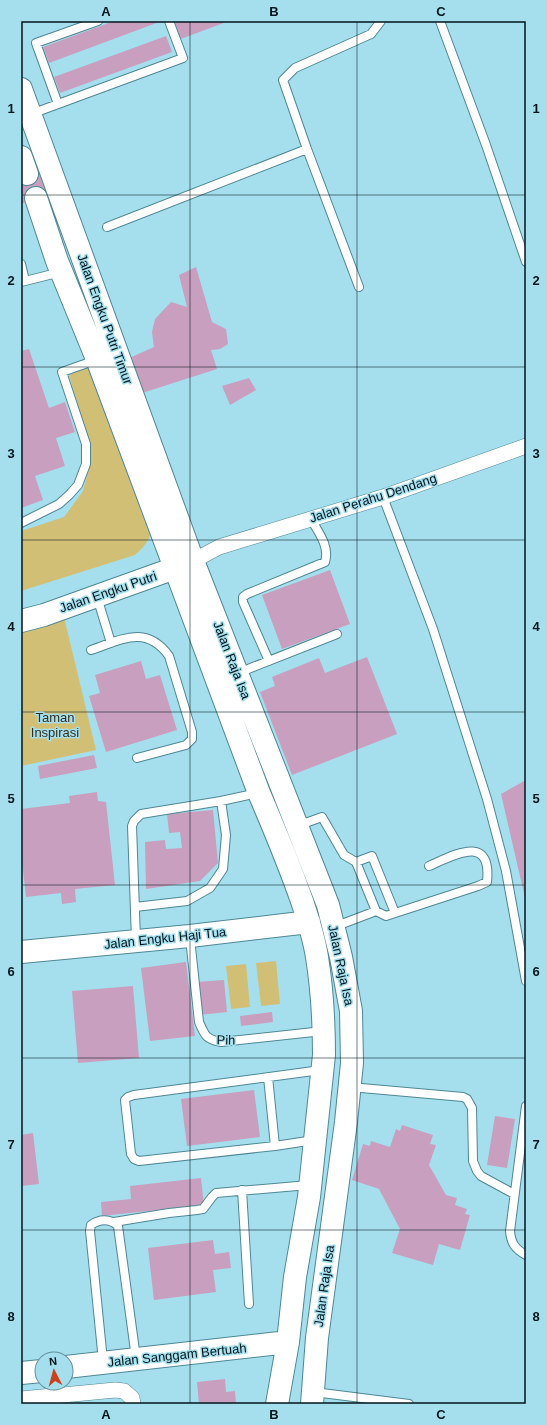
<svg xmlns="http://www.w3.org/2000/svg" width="547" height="1425" viewBox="0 0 547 1425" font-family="Arial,sans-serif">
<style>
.green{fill:#d2bf76}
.building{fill:#c89fbe}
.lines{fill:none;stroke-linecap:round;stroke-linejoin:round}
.lane-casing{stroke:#4e8795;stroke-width:10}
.street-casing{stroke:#4e8795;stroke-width:16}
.secondary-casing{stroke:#4e8795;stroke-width:24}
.lane{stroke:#fff;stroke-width:8}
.street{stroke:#fff;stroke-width:15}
.secondary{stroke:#fff;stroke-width:22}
.grid{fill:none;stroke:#00161b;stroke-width:1;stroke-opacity:0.55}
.labels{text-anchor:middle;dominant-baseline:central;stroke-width:3;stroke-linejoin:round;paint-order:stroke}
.street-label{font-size:13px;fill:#00161b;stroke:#a5dfee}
.park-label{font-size:13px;fill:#352f1b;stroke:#a5dfee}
.neatline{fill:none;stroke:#00161b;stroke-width:1.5}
.grid-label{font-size:13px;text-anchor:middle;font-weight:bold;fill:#00161b}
</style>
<rect width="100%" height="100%" fill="#a5dfee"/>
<path class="green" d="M 95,364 L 153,524 C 150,539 147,544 135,555 L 21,591 L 21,531 L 64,517 L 83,491 L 89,468 L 90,446 L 69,375 Z
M 63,613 L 96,750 L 21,766 L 21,625 Z
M 276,961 L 280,1004 L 261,1006 L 256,963 Z
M 246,964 L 250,1007 L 231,1009 L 226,966 Z"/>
<path class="building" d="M 114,21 L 162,21 L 49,63 L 43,47 Z
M 181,21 L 229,21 L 178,40 L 173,24 Z
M 166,36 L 172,52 L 60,93 L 54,77 Z
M 42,168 L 52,191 L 21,204 L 21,177 Z
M 196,267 L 212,322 L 226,329 L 228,344 L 220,349 L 211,350 L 217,369 L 139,394 L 127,359 L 154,347 L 152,332 L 155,319 L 171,302 L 187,307 L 179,275 Z
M 29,349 L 49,408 L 65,402 L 75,432 L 56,438 L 65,466 L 35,476 L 43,500 L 21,508 L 21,351 Z
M 249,378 L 256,390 L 230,405 L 222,386 Z
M 330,570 L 350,624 L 282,649 L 262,595 Z
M 367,657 L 397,734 L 292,775 L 260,692 L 275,686 L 272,677 L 319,658 L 325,673 Z
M 141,661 L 146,679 L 160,675 L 177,730 L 106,752 L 89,696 L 100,693 L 95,675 Z
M 94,755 L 97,768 L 40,779 L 38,766 Z
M 526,780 L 526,898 L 525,898 L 501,794 Z
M 97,792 L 98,801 L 106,802 L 115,885 L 75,889 L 76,902 L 62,904 L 61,893 L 26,897 L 21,851 L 21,809 L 70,803 L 69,796 Z
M 213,810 L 218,863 L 200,881 L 146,889 L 145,842 L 165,840 L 166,849 L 182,848 L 180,832 L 169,833 L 167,814 Z
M 186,962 L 195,1036 L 150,1041 L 141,968 Z
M 224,980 L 227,1012 L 199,1015 L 196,982 Z
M 133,986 L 139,1058 L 78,1063 L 72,991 Z
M 272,1012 L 273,1022 L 241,1026 L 240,1016 Z
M 254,1090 L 260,1137 L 187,1146 L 181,1099 Z
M 495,1116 L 515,1119 L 507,1168 L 487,1165 Z
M 402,1125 L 433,1135 L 430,1144 L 436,1145 L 429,1165 L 446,1195 L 457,1198 L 455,1205 L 467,1209 L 465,1214 L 470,1215 L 460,1250 L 439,1244 L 433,1265 L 392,1253 L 400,1229 L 379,1189 L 352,1180 L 363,1144 L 370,1146 L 371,1141 L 390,1147 L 396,1129 L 400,1131 Z
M 33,1133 L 39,1184 L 21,1186 L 21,1135 Z
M 201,1178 L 204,1205 L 102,1216 L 101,1202 L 131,1199 L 130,1186 Z
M 213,1240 L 215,1254 L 229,1252 L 231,1268 L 213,1270 L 216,1292 L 154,1300 L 148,1248 Z
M 225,1379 L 226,1392 L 235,1391 L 236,1404 L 199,1404 L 197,1382 Z"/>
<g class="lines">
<g class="lane-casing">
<path id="lane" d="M 440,21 L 486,145 L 526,262
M 58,104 L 36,43 L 98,21
M 31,114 L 183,58 L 169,21
M 107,227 L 307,149
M 21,264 L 25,281
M 21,282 L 61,272
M 359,287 L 307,149 L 283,80 L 295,68 L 371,34 L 381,21
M 383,497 L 433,629 L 487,799 L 506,871 L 526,981
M 21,523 L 59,504 L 69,495 L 78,485 L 86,464 L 86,444 L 62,372 L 96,360
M 97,597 L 111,643
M 91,650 C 121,640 146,624 169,656 L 192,732 L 192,739 L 186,745 L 137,758
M 269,661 L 243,602 L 243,597 L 247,594 L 325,562 C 330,546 318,532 311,519
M 238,673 L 337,634
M 297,826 L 322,817 L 344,855 L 356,862 L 376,911 L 386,916 L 478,886 L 487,882 C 492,833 454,855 429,866
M 356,862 L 372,856 L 395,913
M 135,907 L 187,901 L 210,888 L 223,869 L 226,835 L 221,801
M 334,927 L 376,911
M 190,938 L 199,1022 C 205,1036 206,1039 221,1042 L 323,1031
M 136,940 L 132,826 L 134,821 L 141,814 L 221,801 L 258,793
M 268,1077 L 275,1146
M 350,1087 L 463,1097 L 467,1099 L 472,1108 L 473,1161 L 477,1171 L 481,1176 L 514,1194
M 526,1106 L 510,1231 C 511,1243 515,1249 526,1255
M 314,1140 L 275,1146 L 139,1161 L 134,1159 L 131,1154 L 125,1100 L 128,1097 L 134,1095 L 321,1070
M 242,1190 L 249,1304
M 114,1222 L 169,1213 L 197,1210 L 203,1209 L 212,1197 L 216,1193 L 309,1185
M 103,1361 L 90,1231 L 91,1225 C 99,1219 110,1218 118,1226 L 136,1358
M 314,1392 L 409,1404"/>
</g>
<g class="street-casing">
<path id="street" d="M 193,561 L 219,547 L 383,497 L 526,446
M 21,1399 L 115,1390 L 124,1391 L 132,1398 L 133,1404"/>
</g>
<g class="secondary-casing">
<path id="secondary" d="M 21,89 L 193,561 L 328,905 L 341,957 L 351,1011 L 352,1063 L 346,1122 L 317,1338 L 312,1404
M 21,157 L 27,174
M 36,198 L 57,261 L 97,359 L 259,793 C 274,828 289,864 302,901 C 308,919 314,938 317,957 C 322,989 324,1022 324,1055 L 309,1197 L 295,1277 L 288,1342 L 277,1404
M 21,621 L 44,615 L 189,563
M 21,952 L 190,936 L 309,922
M 66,1367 L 288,1342
M 21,1373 L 42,1371"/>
</g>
<use href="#lane" class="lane"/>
<use href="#street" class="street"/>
<use href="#secondary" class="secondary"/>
</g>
<path class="grid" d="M 190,21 L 190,1404M 357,21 L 357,1404M 21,195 L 526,195M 21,367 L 526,367M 21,540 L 526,540M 21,712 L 526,712M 21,885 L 526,885M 21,1058 L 526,1058M 21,1230 L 526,1230"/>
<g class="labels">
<g class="street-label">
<text transform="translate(105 319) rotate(70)">Jalan Engku Putri Timur</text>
<text transform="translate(373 498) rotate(-18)">Jalan Perahu Dendang</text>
<text transform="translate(108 592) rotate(-19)">Jalan Engku Putri</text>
<text transform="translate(232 660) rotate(69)">Jalan Raja Isa</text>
<text transform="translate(165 938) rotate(-6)">Jalan Engku Haji Tua</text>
<text transform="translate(341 965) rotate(78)">Jalan Raja Isa</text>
<text transform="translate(226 1040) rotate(1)">Pih</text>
<text transform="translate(324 1286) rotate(-82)">Jalan Raja Isa</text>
<text transform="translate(177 1355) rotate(-6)">Jalan Sanggam Bertuah</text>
</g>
<g class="park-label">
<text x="55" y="717">Taman<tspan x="55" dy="15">Inspirasi</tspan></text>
</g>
</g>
<rect width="547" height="1425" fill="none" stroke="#a5dfee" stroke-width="44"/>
<g transform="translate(54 1371) rotate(354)"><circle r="19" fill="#a5dfee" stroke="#638f9a"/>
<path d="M0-3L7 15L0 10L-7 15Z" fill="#ca411c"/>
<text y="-6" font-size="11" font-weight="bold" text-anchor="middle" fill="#00161b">N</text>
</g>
<rect x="22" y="22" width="503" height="1381" class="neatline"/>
<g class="grid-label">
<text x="106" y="16">A</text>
<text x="274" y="16">B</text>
<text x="441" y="16">C</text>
<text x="11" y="113">1</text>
<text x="536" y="113">1</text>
<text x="11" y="285">2</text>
<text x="536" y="285">2</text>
<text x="11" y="458">3</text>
<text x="536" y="458">3</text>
<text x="11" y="631">4</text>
<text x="536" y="631">4</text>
<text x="11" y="803">5</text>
<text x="536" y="803">5</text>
<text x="11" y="976">6</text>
<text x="536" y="976">6</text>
<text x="11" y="1149">7</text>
<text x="536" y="1149">7</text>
<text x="11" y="1321">8</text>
<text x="536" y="1321">8</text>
<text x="106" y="1419">A</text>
<text x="274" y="1419">B</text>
<text x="441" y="1419">C</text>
</g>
</svg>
